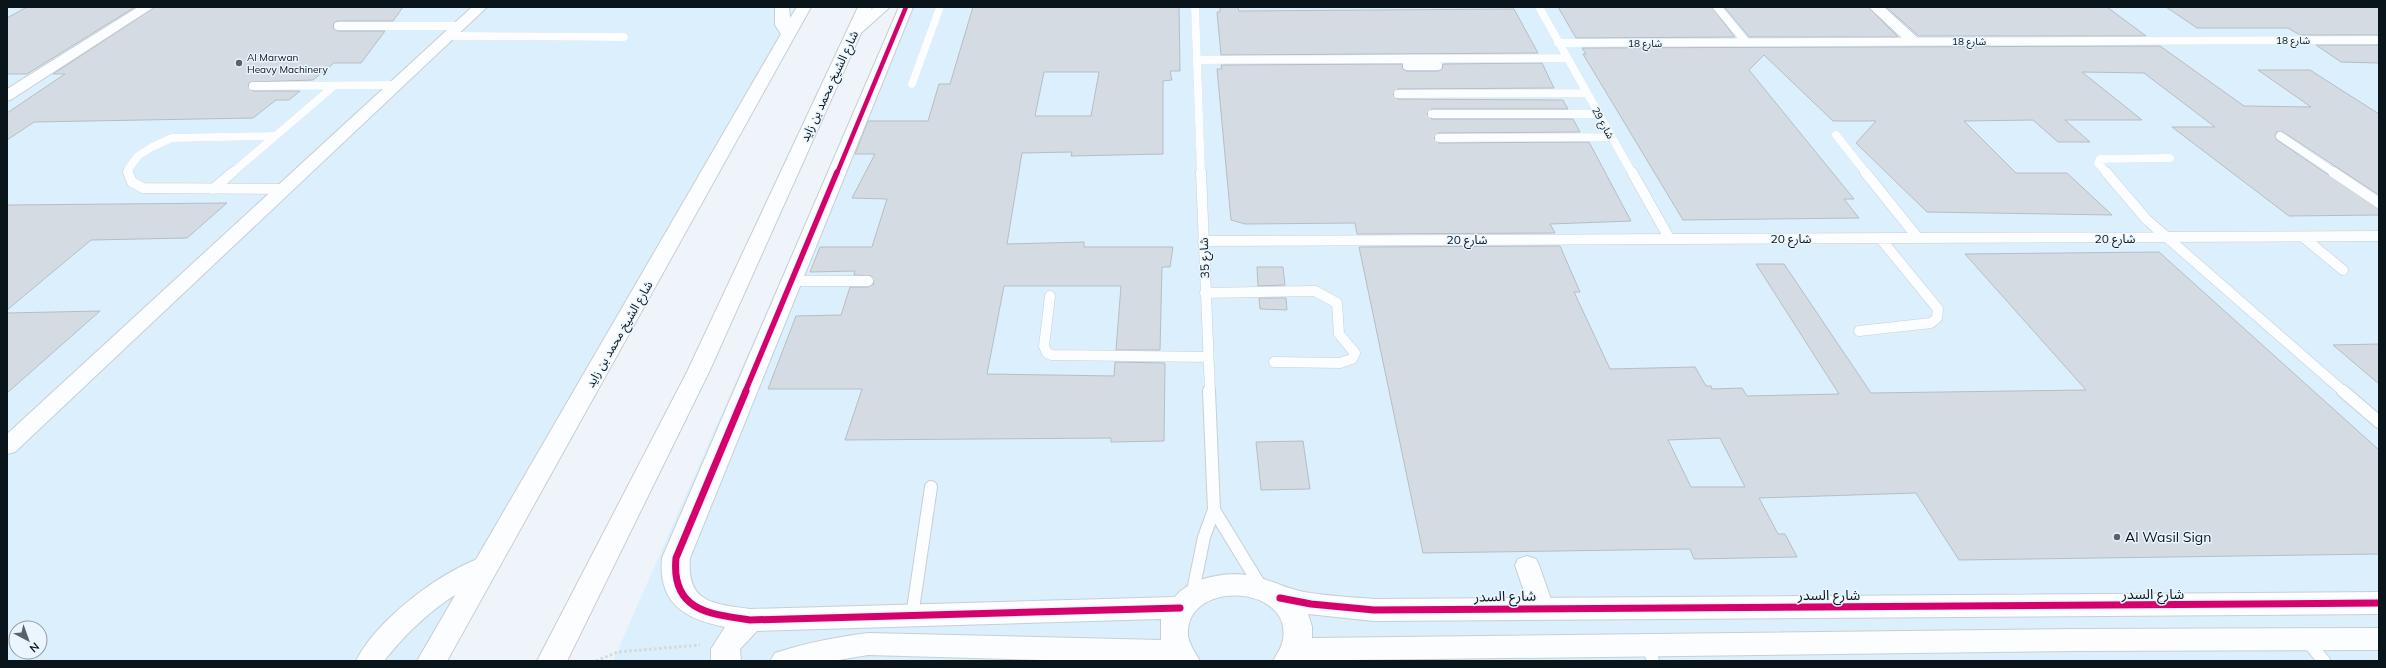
<svg xmlns="http://www.w3.org/2000/svg" width="2386" height="668" viewBox="0 0 2386 668" font-family="Mulish,'Noto Sans Arabic',sans-serif">
<style>
.built{fill:#dceffc;fill-rule:evenodd}
.building{fill:#d5dbe2;stroke:#b7bdc4;fill-rule:evenodd}
.lines{fill:none;stroke-linecap:round;stroke-linejoin:round}
.service-far2-casing{stroke:#c7cfd4;stroke-width:8}
.service-far1-casing{stroke:#c7cfd4;stroke-width:11}
.service-casing{stroke:#c7cfd4;stroke-width:14}
.minor-casing{stroke:#c7cfd4;stroke-width:2}
.tertiary-casing{stroke:#c7cfd4;stroke-width:2}
.motorway-casing{stroke:#c7cfd4;stroke-width:2}
.path{stroke:#d6d9da;stroke-width:3;stroke-dasharray:2.5 2.5;stroke-linecap:butt}
.service-far2{stroke:#fcfdfe;stroke-width:8}
.service-far1{stroke:#fcfdfe;stroke-width:10}
.service{stroke:#fcfdfe;stroke-width:12}
.minor{fill:#fcfdfe;fill-rule:evenodd}
.tertiary{fill:#fcfdfe;fill-rule:evenodd}
.motorway{fill:#fcfdfe;fill-rule:evenodd}
.cycleway-far2-casing{stroke:#eaf5fd;stroke-width:6}
.cycleway-far1-casing{stroke:#eaf5fd;stroke-width:8}
.cycleway-casing{stroke:#eaf5fd;stroke-width:10}
.cycleway-far2{stroke:#d6006c;stroke-width:4.5}
.cycleway-far1{stroke:#d6006c;stroke-width:5.5}
.cycleway{stroke:#d6006c;stroke-width:7}
.poi-dot{fill:#5a6269;stroke:#eaf5fd;stroke-width:1.5}
.labels{text-anchor:middle;dominant-baseline:central;stroke-width:3;stroke-linejoin:round;paint-order:stroke}
.far-street-label{font-size:10px;fill:#0a141b;stroke:#eaf5fd}
.far-poi-label{font-size:10px;fill:#0a141b;stroke:#eaf5fd;text-anchor:start}
.street-label{font-size:12px;fill:#0a141b;stroke:#eaf5fd}
.near-poi-label{font-size:14px;fill:#0a141b;stroke:#eaf5fd;text-anchor:start}
.near-street-label{font-size:14px;fill:#0a141b;stroke:#eaf5fd}
</style>
<rect width="100%" height="100%" fill="#eef4f9"/>
<path class="built" d="M 7,7 L 796,7 L 422,661 L 7,661 ZM 16,628 L 40,628 L 40,652 L 16,652 Z
M 900,7 L 2379,7 L 2379,661 L 613,661 Z"/>
<path class="building" d="M 27,7 L 135,7 L 27,74 L 7,74 L 7,18 Z
M 155,7 L 403,7 L 393,21 L 338,21 L 334,23 L 333,28 L 338,31 L 385,31 L 361,63 L 334,63 L 313,80 L 250,82 L 248,86 L 253,91 L 300,91 L 289,100 L 276,100 L 253,118 L 34,122 L 7,140 L 7,113 L 65,74 L 53,74 Z
M 973,7 L 1179,7 L 1180,71 L 1170,71 L 1172,80 L 1163,81 L 1163,154 L 1071,156 L 1072,152 L 1022,153 L 1007,244 L 1084,242 L 1084,247 L 1173,247 L 1170,267 L 1162,267 L 1160,350 L 1116,350 L 1121,286 L 1004,286 L 987,374 L 1114,376 L 1115,362 L 1165,363 L 1164,441 L 1111,442 L 1111,438 L 845,440 L 862,389 L 768,389 L 796,316 L 841,315 L 850,287 L 868,287 L 874,284 L 871,276 L 854,275 L 855,271 L 810,272 L 820,247 L 872,247 L 887,199 L 852,198 L 875,154 L 855,154 L 868,121 L 928,121 L 939,84 L 950,84 ZM 1044,72 L 1099,72 L 1091,116 L 1035,116 Z
M 1220,7 L 1238,7 L 1239,11 L 1514,9 L 1538,53 L 1221,55 L 1217,12 L 1220,12 Z
M 1558,7 L 1712,7 L 1735,37 L 1576,38 Z
M 1724,7 L 1868,7 L 1898,37 L 1749,37 Z
M 1886,7 L 2107,7 L 2146,36 L 1919,36 Z
M 2166,7 L 2379,7 L 2379,35 L 2300,35 L 2288,28 L 2197,28 Z
M 2316,45 L 2379,45 L 2379,63 L 2341,62 Z
M 2160,46 L 2244,106 L 2311,107 L 2258,70 L 2310,70 L 2379,114 L 2379,195 L 2283,132 L 2277,132 L 2275,136 L 2277,140 L 2379,209 L 2379,215 L 2289,216 L 2172,127 L 2215,127 L 2144,73 L 2082,72 L 2142,120 L 2065,120 L 2090,142 L 2058,142 L 2033,120 L 1964,121 L 2016,173 L 2067,173 L 2112,215 L 1927,212 L 1856,143 L 1876,121 L 1833,121 L 1764,55 L 1749,70 L 1854,199 L 1844,199 L 1859,218 L 1683,220 L 1583,54 L 1586,54 L 1582,48 Z
M 1542,63 L 1554,88 L 1398,89 L 1393,94 L 1398,99 L 1563,100 L 1568,109 L 1432,109 L 1427,114 L 1432,119 L 1573,119 L 1580,132 L 1439,133 L 1434,138 L 1439,143 L 1589,142 L 1631,221 L 1550,224 L 1555,233 L 1357,234 L 1355,223 L 1245,224 L 1231,220 L 1217,69 L 1222,69 L 1221,65 L 1402,64 L 1403,69 L 1407,71 L 1438,71 L 1442,69 L 1443,64 Z
M 227,203 L 187,238 L 91,240 L 7,310 L 7,205 Z
M 1560,246 L 1580,292 L 1574,292 L 1610,369 L 1695,367 L 1706,386 L 1711,386 L 1712,389 L 1742,388 L 1747,396 L 1839,394 L 1756,264 L 1784,264 L 1871,393 L 2086,390 L 1965,254 L 2159,252 L 2379,450 L 2379,554 L 1959,560 L 1916,493 L 1759,498 L 1778,534 L 1785,534 L 1797,557 L 1694,559 L 1690,549 L 1423,553 L 1359,247 ZM 1720,438 L 1745,487 L 1691,487 L 1668,440 Z
M 1257,267 L 1283,267 L 1285,285 L 1258,286 Z
M 1259,298 L 1286,298 L 1287,310 L 1260,309 Z
M 100,311 L 7,393 L 7,313 Z
M 2379,344 L 2379,384 L 2333,345 Z
M 1303,441 L 1310,489 L 1261,490 L 1256,442 Z"/>
<g class="lines">
<g class="service-far2-casing">
<path id="service-far2" d="M 1195,7 L 1201,173
M 1539,7 L 1632,173
M 1717,7 L 1746,42
M 338,26 L 459,26
M 448,36 L 624,37
M 1558,43 L 2379,40
M 1197,60 L 1567,58
M 1407,66 L 1438,66
M 912,84 L 940,7
M 253,86 L 395,85
M 1398,94 L 1586,93
M 1432,114 L 1598,114
M 1836,135 L 1866,173
M 2280,136 L 2335,173
M 1439,138 L 1611,137
M 128,173 L 129,168 L 138,156 L 152,147 L 172,138 L 274,136
M 232,173 L 334,86
M 2107,173 L 2098,163 L 2100,159 L 2170,158"/>
</g>
<g class="service-far1-casing">
<path id="service-far1" d="M 128,172 L 132,182 L 143,188 L 284,189
M 1201,172 L 1210,392
M 1632,172 L 1669,238
M 1865,172 L 1918,238
M 2106,172 L 2147,220 L 2344,392
M 2333,172 L 2379,203
M 213,189 L 233,172
M 2303,237 L 2343,270
M 1203,241 L 2379,236
M 790,281 L 868,281
M 1205,293 L 1315,291 L 1337,303 L 1339,334 L 1355,353 L 1352,359 L 1340,363 L 1274,362
M 1050,296 L 1044,346 L 1047,353 L 1052,355 L 1208,357
M 1859,331 L 1931,323 L 1937,318 L 1938,309 L 1880,238"/>
</g>
<g class="service-casing">
<path id="service" d="M 2343,391 L 2379,422
M 1214,510 L 1261,587
M 1192,596 L 1204,537 L 1214,510 L 1209,391
M 912,616 L 931,487
M 2307,641 L 2324,661
M 1648,646 L 1653,661"/>
</g>
<g class="minor-casing">
<path id="minor" d="M 138,7 L 154,7 L 12,99 L 7,101 L 7,89 Z
M 472,7 L 487,7 L 15,452 L 7,454 L 7,434 Z
M 1869,7 L 1884,7 L 1918,38 L 1920,41 L 1918,44 L 1908,44 Z
M 489,555 L 498,558 L 501,564 C 494,578 460,591 446,601 C 422,618 402,638 384,661 L 356,661 C 378,618 443,569 489,555 Z
M 1527,556 L 1536,559 L 1539,565 L 1554,608 L 1550,615 L 1541,618 L 1532,615 L 1515,565 L 1518,559 Z"/>
</g>
<g class="tertiary-casing">
<path id="tertiary" d="M 899,7 L 913,7 L 690,558 C 686,603 713,604 750,609 L 1175,597 C 1191,576 1233,570 1257,577 C 1273,581 1287,589 1304,592 C 1327,596 1351,597 1374,599 L 2379,592 L 2379,614 L 1374,621 L 1308,614 L 1312,627 L 1312,638 L 2077,629 L 2379,628 L 2379,650 L 2077,651 L 1273,661 C 1277,654 1282,647 1283,639 C 1292,584 1184,579 1188,636 C 1189,644 1196,654 1200,661 L 1079,661 L 868,655 L 833,661 L 770,661 L 775,653 C 805,643 837,637 868,633 L 1161,640 L 1161,619 L 757,631 L 740,649 L 741,661 L 711,661 L 711,649 L 725,627 C 684,619 658,603 662,558 Z"/>
</g>
<g class="motorway-casing">
<path id="motorway" d="M 775,7 L 789,7 L 790,18 L 797,7 L 811,7 L 447,661 L 417,661 L 781,34 L 775,25 Z
M 858,7 L 872,7 L 871,10 L 874,7 L 890,7 L 861,33 L 709,372 L 567,661 L 537,661 L 687,372 Z"/>
</g>
<path class="path" d="M 596,661 L 618,652 L 700,645"/>
<use href="#service-far2" class="service-far2"/>
<use href="#service-far1" class="service-far1"/>
<use href="#service" class="service"/>
<use href="#minor" class="minor"/>
<use href="#tertiary" class="tertiary"/>
<use href="#motorway" class="motorway"/>
<g class="cycleway-far2-casing">
<path id="cycleway-far2" d="M 837,173 L 906,7"/>
</g>
<g class="cycleway-far1-casing">
<path id="cycleway-far1" d="M 745,392 L 837,172"/>
</g>
<g class="cycleway-casing">
<path id="cycleway" d="M 746,391 L 676,558 C 671,610 708,614 750,620 L 1180,608
M 1280,598 L 1311,604 L 1374,610 L 2379,603"/>
</g>
<use href="#cycleway-far2" class="cycleway-far2"/>
<use href="#cycleway-far1" class="cycleway-far1"/>
<use href="#cycleway" class="cycleway"/>
</g>
<g class="poi-dot">
<circle cx="239" cy="63" r="4"/>
<circle cx="2117" cy="537" r="4"/>
</g>
<g class="labels">
<g class="far-street-label">
<text x="2293" y="40">شارع 18</text>
<text x="1969" y="41">شارع 18</text>
<text x="1645" y="43">شارع 18</text>
<text transform="translate(1603 123) rotate(61)">شارع 29</text>
</g>
<g class="far-poi-label">
<text x="247" y="57">Al Marwan<tspan x="247" dy="12">Heavy Machinery</tspan></text>
</g>
<g class="street-label">
<text transform="translate(829 86) rotate(-65)">شارع الشيخ محمد بن زايد</text>
<text x="1791" y="238">شارع 20</text>
<text x="2115" y="238">شارع 20</text>
<text x="1467" y="239">شارع 20</text>
<text transform="translate(1204 258) rotate(-92)">شارع 35</text>
<text transform="translate(619 334) rotate(-60)">شارع الشيخ محمد بن زايد</text>
</g>
<g class="near-poi-label">
<text x="2125" y="537">Al Wasil Sign</text>
</g>
<g class="near-street-label">
<text x="2153" y="594">شارع السدر</text>
<text x="1829" y="595">شارع السدر</text>
<text transform="translate(1505 596) rotate(-1)">شارع السدر</text>
</g>
</g>
<rect width="2386" height="668" fill="none" stroke="#0a141b" stroke-width="16"/>
<g transform="translate(28 640) rotate(139)"><circle r="19" fill="#eaf5fd" stroke="#909ba3"/>
<path d="M0-3L7 15L0 10L-7 15Z" fill="#5a6269"/>
<text y="-6" font-size="11" font-weight="bold" text-anchor="middle" fill="#0a141b">N</text>
</g>
</svg>
